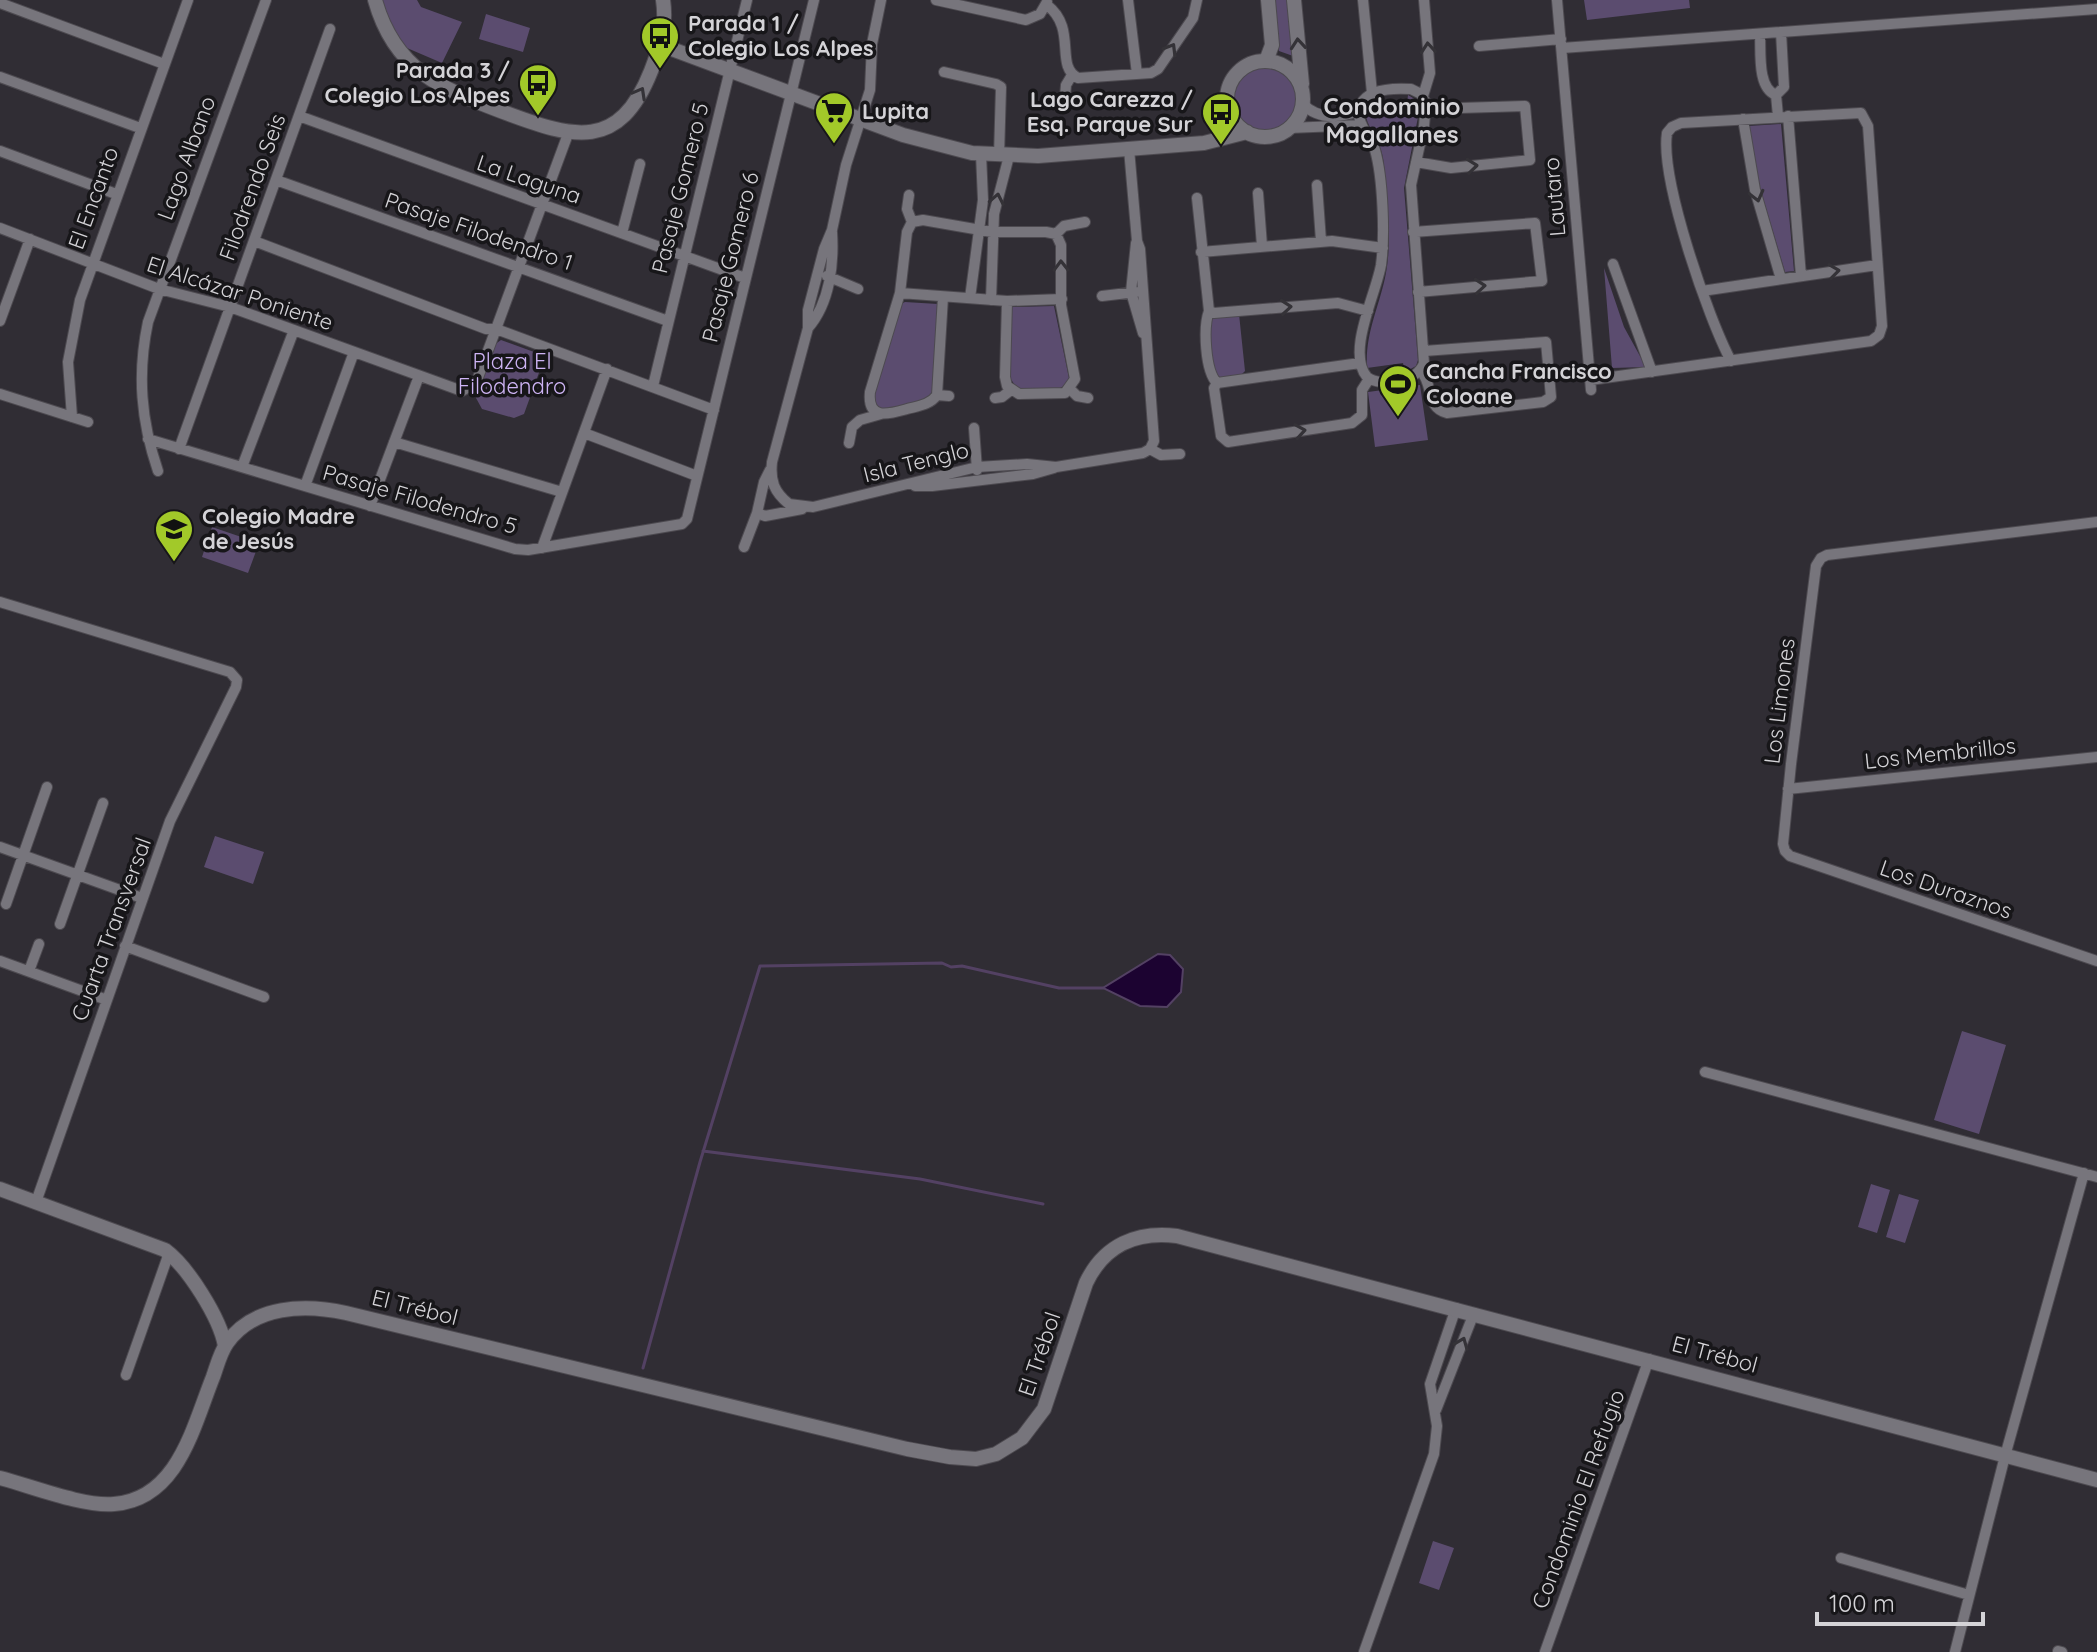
<svg xmlns="http://www.w3.org/2000/svg" width="2097" height="1652" viewBox="0 0 2097 1652" font-family="Quicksand,sans-serif">
<style>
.green{fill:#5b4c6f}
.water{fill:#1c0331;stroke:#534163;stroke-width:2}
.lines{fill:none;stroke-linecap:round;stroke-linejoin:round}
.stream{stroke:#534163;stroke-width:3}
.street-casing{stroke:#4d4a50;stroke-width:12}
.secondary-casing{stroke:#4d4a50;stroke-width:16}
.street{stroke:#77757c;stroke-width:10}
.secondary{stroke:#77757c;stroke-width:14}
.oneway{stroke:#343237}
.labels{text-anchor:middle;dominant-baseline:central;stroke-width:7;stroke-linejoin:round;paint-order:stroke}
.poi-label{font-size:22px;font-weight:bold;fill:#d4d3d7;stroke:#171619;text-anchor:start}
.street-label{font-size:22px;fill:#d4d3d7;stroke:#171619}
.park-label{font-size:22px;fill:#ceb4f5;stroke:#171619}
.neighbourhood-label{font-size:24px;font-weight:bold;fill:#d4d3d7;stroke:#171619}
</style>
<rect width="100%" height="100%" fill="#302d34"/>
<path class="green" d="M 381,0 L 417,0 L 421,7 L 462,22 L 442,63 L 400,45 Z
M 1275,0 L 1288,0 L 1293,56 L 1279,51 Z
M 1584,0 L 1689,0 L 1690,8 L 1587,20 Z
M 486,14 L 530,28 L 523,52 L 479,39 Z
M1233 99a32 32 0 1 1 64 0a32 32 0 1 1-64 0Z
M 1408,95 L 1418,101 L 1420,107 L 1404,188 L 1418,360 L 1416,366 L 1405,372 L 1403,363 L 1367,368 C 1365,334 1378,310 1385,278 C 1391,250 1389,221 1386,193 C 1385,179 1385,163 1381,150 C 1374,128 1349,109 1384,96 L 1385,106 L 1407,104 Z
M 1781,124 L 1794,271 L 1785,272 L 1760,188 L 1748,126 Z
M 1604,268 L 1624,327 L 1646,367 L 1612,368 Z
M 905,302 L 938,304 L 933,397 L 884,411 L 876,406 L 873,394 L 901,304 Z
M 1054,306 L 1069,378 L 1066,385 L 1058,389 L 1017,388 L 1010,378 L 1012,307 Z
M 1239,314 L 1245,371 L 1241,375 L 1216,379 L 1212,374 L 1207,322 L 1212,317 Z
M 501,340 L 545,356 L 524,414 L 514,418 L 482,409 L 476,398 L 494,345 Z
M 1420,385 L 1428,440 L 1375,447 L 1368,392 Z
M 212,527 L 259,543 L 248,573 L 202,557 Z
M 215,836 L 264,852 L 253,884 L 204,867 Z
M 1962,1031 L 2006,1045 L 1979,1134 L 1934,1120 Z
M 1871,1184 L 1890,1190 L 1877,1233 L 1858,1227 Z
M 1899,1194 L 1919,1200 L 1905,1243 L 1886,1237 Z
M 1433,1541 L 1454,1548 L 1439,1590 L 1419,1583 Z"/>
<path class="water" d="M 1158,954 L 1170,955 L 1183,969 L 1181,992 L 1167,1007 L 1140,1006 L 1103,988 Z"/>
<g class="lines">
<path class="stream" d="M 703,1151 L 920,1179 L 1043,1204
M 643,1368 L 700,1162 L 760,966 L 942,963 L 951,967 L 962,966 L 1059,988 L 1103,988"/>
<g class="street-casing">
<path id="street" d="M 881,0 L 872,44 L 870,90 L 846,165 L 832,230 L 824,249 L 808,310 L 808,328 L 772,462 C 770,481 774,492 789,504 L 813,507 L 977,467 L 1027,464 L 1056,467 L 1143,453 L 1150,449 L 1154,441 L 1140,249 L 1137,241 L 1129,149
M 936,0 L 1026,20 L 1040,14 L 1047,2
M 1128,0 L 1137,74
M 1363,0 L 1372,93
M 1557,0 L 1591,390
M 0,3 L 164,64
M 1047,5 C 1078,29 1054,66 1078,78 L 1151,73 L 1158,69 L 1193,18 L 1197,0
M 1760,34 C 1761,52 1757,88 1776,95
M 1479,46 L 1561,39
M 1562,48 L 2097,9
M 944,72 L 996,84 L 1001,87 L 999,156
M 0,77 L 140,128
M 1411,89 L 1421,94 L 1426,103 L 1424,126 L 1411,185 L 1424,363 C 1417,382 1382,388 1367,377 C 1346,352 1376,294 1381,265 C 1385,236 1383,178 1375,150 C 1370,135 1353,121 1361,104 C 1369,88 1395,88 1411,89 Z
M 1423,96 L 1430,73 L 1424,0
M 1065,97 L 1066,85 L 1072,75
M 1303,104 C 1318,120 1339,118 1359,111
M 299,116 L 745,278
M 1778,116 L 1776,95 L 1784,87 L 1781,32
M 1788,116 L 1801,276
M 1743,119 L 1755,190 L 1781,279
M 1289,128 L 1362,125
M 0,151 L 116,194
M 1416,162 L 1451,168 L 1530,160 L 1525,106 L 1426,109
M 276,180 L 668,321
M 1317,185 L 1321,241
M 1258,193 L 1262,246
M 909,195 L 907,209 L 912,222
M 1197,198 L 1209,311
M 912,222 L 907,232 L 900,293 L 870,392 C 867,421 889,414 907,409 C 918,406 930,405 937,395 L 943,297
M 912,222 L 923,220 L 992,232 L 1046,232 L 1056,234
M 0,228 L 159,289 L 230,307 L 462,391 L 476,383 L 568,134
M 1413,232 L 1535,223 L 1542,281 L 1418,292
M 622,233 L 640,164
M 1056,234 L 1064,226 L 1085,222
M 254,241 L 486,329 L 496,329 L 714,410
M 1136,243 L 1131,292 L 1143,333
M 1201,252 L 1332,241 L 1383,248
M 1613,264 L 1652,372
M 827,276 L 858,289
M 1702,291 L 1877,265
M 900,293 L 1007,301 L 1062,299
M 1102,296 L 1136,292
M 970,298 L 983,200 L 981,154
M 991,300 L 994,214 L 1009,156
M 1007,301 L 1005,377 L 1007,386 L 1019,394 L 1065,393 L 1075,379 L 1061,305 L 1061,245 L 1056,234
M 1209,311 L 1214,313 L 1338,303 L 1368,311
M 1209,311 C 1203,327 1205,371 1217,383
M 0,321 L 30,239
M 808,328 C 830,303 834,264 832,232
M 1421,371 C 1434,385 1425,407 1447,413 L 1543,402 L 1551,397 L 1546,342 L 1424,351
M 1590,380 L 1871,341 L 1879,335 L 1882,326 L 1868,126 L 1861,113 L 1681,123 L 1672,127 L 1667,133 C 1660,179 1708,318 1731,361
M 1217,383 L 1214,388 L 1221,436 L 1228,442 L 1352,423 L 1362,415 L 1362,390 L 1369,379
M 1217,383 L 1360,363
M 653,386 L 747,0
M 1070,389 L 1077,396 L 1088,398
M 0,394 L 88,422
M 937,395 L 949,396
M 995,398 L 1002,397 L 1011,390
M 72,417 L 68,362 L 80,300 L 188,0
M 974,428 L 977,470
M 584,433 L 697,476
M 148,439 L 515,549 L 528,550 L 682,524 L 687,519 L 814,0
M 394,442 L 562,492
M 849,443 L 852,427 L 860,420 L 881,414
M 179,449 L 330,29
M 1150,449 L 1161,455 L 1180,454
M 242,467 L 294,330
M 770,470 L 764,482 L 757,513 L 765,516 L 802,509
M 158,471 C 141,421 137,374 148,322 L 266,0
M 305,486 L 354,352
M 915,486 L 932,486 L 1033,474 L 1054,468
M 370,506 L 419,376
M 2097,522 L 1827,555 L 1821,558 L 1816,566 L 1791,764 L 1783,844 L 1785,851 L 1790,856 L 2097,961
M 744,547 L 757,513
M 542,548 L 607,369
M 0,602 L 230,672 L 237,680 L 236,687 L 170,821 L 36,1202
M 1788,789 L 2097,757
M 0,847 L 142,898
M 6,904 L 47,787
M 60,924 L 103,803
M 125,946 L 264,997
M 0,961 L 107,1000
M 29,971 L 39,944
M 1705,1072 L 2097,1177
M 126,1375 L 169,1253
M 1436,1410 L 1474,1313
M 1841,1558 L 1969,1595
M 2058,1651 L 2062,1652
M 1364,1652 L 1434,1454 L 1437,1426 L 1430,1384 L 1456,1308
M 1545,1652 L 1649,1359
M 1955,1652 L 2005,1456 L 2084,1173"/>
</g>
<g class="secondary-casing">
<path id="secondary" d="M 375,0 C 395,72 443,89 506,113 C 573,138 619,152 651,71 C 660,48 667,26 663,0
M 1294,0 L 1302,84
M 661,45 L 903,135 L 972,153 L 1038,156 L 1204,143 L 1247,132
M1227 99a38 38 0 1 1 76 0a38 38 0 1 1-76 0Z
M 1266,61 L 1272,45 L 1268,0
M 0,1189 L 165,1250 C 188,1267 220,1318 225,1346
M 0,1478 C 31,1486 84,1507 114,1504 C 178,1499 193,1427 213,1377 C 217,1366 220,1353 227,1343 C 254,1305 305,1304 346,1313 L 907,1449 L 950,1457 L 976,1459 L 996,1454 L 1022,1438 L 1044,1409 L 1086,1283 C 1104,1245 1137,1231 1177,1236 L 2097,1480"/>
</g>
<use href="#street" class="street"/>
<use href="#secondary" class="secondary"/>
</g>
<defs><path id="oneway-chevron" d="M-2-3.5L2.5 0L-2 3.5" fill="none" stroke-width="1.6" stroke-linecap="round" stroke-linejoin="round" transform="scale(2)"/></defs>
<g class="oneway">
<use href="#oneway-chevron" transform="translate(1298 44) rotate(-95)"/>
<use href="#oneway-chevron" transform="translate(1428 48) rotate(-95)"/>
<use href="#oneway-chevron" transform="translate(1171 49) rotate(-59)"/>
<use href="#oneway-chevron" transform="translate(640 93) rotate(-61)"/>
<use href="#oneway-chevron" transform="translate(1472 166) rotate(-6)"/>
<use href="#oneway-chevron" transform="translate(1757 196) rotate(76)"/>
<use href="#oneway-chevron" transform="translate(997 199) rotate(-79)"/>
<use href="#oneway-chevron" transform="translate(1061 266) rotate(-91)"/>
<use href="#oneway-chevron" transform="translate(1834 271) rotate(-8)"/>
<use href="#oneway-chevron" transform="translate(1480 286) rotate(-5)"/>
<use href="#oneway-chevron" transform="translate(1286 307) rotate(-5)"/>
<use href="#oneway-chevron" transform="translate(1300 431) rotate(-9)"/>
<use href="#oneway-chevron" transform="translate(1462 1343) rotate(-68)"/>
</g>
<defs>
<g id="bus-pin" transform="scale(2)"><path d="M0 17L-7.5 6A9.5 9.5 0 1 1 7.5 6Z" fill="#a2c929" stroke="#171619"/><path d="M-5-6H5V4H4V6H2V4H-2V6H-4V4H-5ZM-3.5-4V0h7V-4ZM-3.5 1.2v1.5H-2V1.2ZM2 1.2v1.5H3.5V1.2Z" fill="#111"/></g>
<g id="supermarket-pin" transform="scale(2)"><path d="M0 17L-7.5 6A9.5 9.5 0 1 1 7.5 6Z" fill="#a2c929" stroke="#171619"/><path d="M-6-5.5h2.5l.6 2H6L4.5 2H-2.5L-4.4-4H-6ZM-1.5 3.2a1.3 1.3 0 1 0 .1 0ZM3 3.2a1.3 1.3 0 1 0 .1 0Z" fill="#111"/></g>
<g id="stadium-pin" transform="scale(2)"><path d="M0 17L-7.5 6A9.5 9.5 0 1 1 7.5 6Z" fill="#a2c929" stroke="#171619"/><path d="M0-5a6.5 5 0 1 0 0 10a6.5 5 0 1 0 0-10ZM-3.5-1.8h7v3.6h-7Z" fill="#111"/></g>
<g id="school-pin" transform="scale(2)"><path d="M0 17L-7.5 6A9.5 9.5 0 1 1 7.5 6Z" fill="#a2c929" stroke="#171619"/><path d="M0-5L7-2L0 1L-7-2ZM-4 1L0 2.5L4 1V4Q0 6-4 4Z" fill="#111"/></g>
</defs>
<g fill-rule="evenodd">
<use href="#bus-pin" x="660" y="36"/>
<use href="#bus-pin" x="538" y="83"/>
<use href="#supermarket-pin" x="834" y="111"/>
<use href="#bus-pin" x="1221" y="112"/>
<use href="#stadium-pin" x="1398" y="384"/>
<use href="#school-pin" x="174" y="529"/>
</g>
<g class="labels">
<g class="poi-label">
<text x="688" y="23">Parada 1 /<tspan x="688" dy="25">Colegio Los Alpes</tspan></text>
<text x="510" y="70" text-anchor="end">Parada 3 /<tspan x="510" dy="25">Colegio Los Alpes</tspan></text>
<text x="1193" y="99" text-anchor="end">Lago Carezza /<tspan x="1193" dy="25">Esq. Parque Sur</tspan></text>
<text x="862" y="111">Lupita</text>
<text x="1426" y="371">Cancha Francisco<tspan x="1426" dy="25">Coloane</tspan></text>
<text x="202" y="516">Colegio Madre<tspan x="202" dy="25">de Jesús</tspan></text>
</g>
<g class="street-label">
<text transform="translate(186 158) rotate(-70)">Lago Albano</text>
<text transform="translate(529 179) rotate(19)">La Laguna</text>
<text transform="translate(252 187) rotate(-70)">Filodrendo Seis</text>
<text transform="translate(680 188) rotate(-76)">Pasaje Gomero 5</text>
<text transform="translate(1554 197) rotate(-95)">Lautaro</text>
<text transform="translate(93 198) rotate(-70)">El Encanto</text>
<text transform="translate(479 231) rotate(19)">Pasaje Filodendro 1</text>
<text transform="translate(730 257) rotate(-76)">Pasaje Gomero 6</text>
<text transform="translate(240 293) rotate(18)">El Alcázar Poniente</text>
<text transform="translate(916 462) rotate(-14)">Isla Tenglo</text>
<text transform="translate(420 499) rotate(16)">Pasaje Filodendro 5</text>
<text transform="translate(1779 701) rotate(-83)">Los Limones</text>
<text transform="translate(1940 753) rotate(-6)">Los Membrillos</text>
<text transform="translate(1946 889) rotate(19)">Los Duraznos</text>
<text transform="translate(111 929) rotate(-70)">Cuarta Transversal</text>
<text transform="translate(415 1307) rotate(14)">El Trébol</text>
<text transform="translate(1039 1354) rotate(-71)">El Trébol</text>
<text transform="translate(1715 1354) rotate(15)">El Trébol</text>
<text transform="translate(1578 1499) rotate(-70)">Condominio El Refugio</text>
</g>
<g class="park-label">
<text x="512" y="361">Plaza El<tspan x="512" dy="25">Filodendro</tspan></text>
</g>
<g class="neighbourhood-label">
<text x="1392" y="106">Condominio<tspan x="1392" dy="28">Magallanes</tspan></text>
</g>
</g>
<path d="M1817 1612v12h166v-12" fill="none" stroke="#d4d3d7" stroke-width="4"/>
<text x="1829" y="1612" font-size="24" fill="#d4d3d7" stroke="#171619" stroke-width="6" paint-order="stroke">100 m</text>
</svg>
